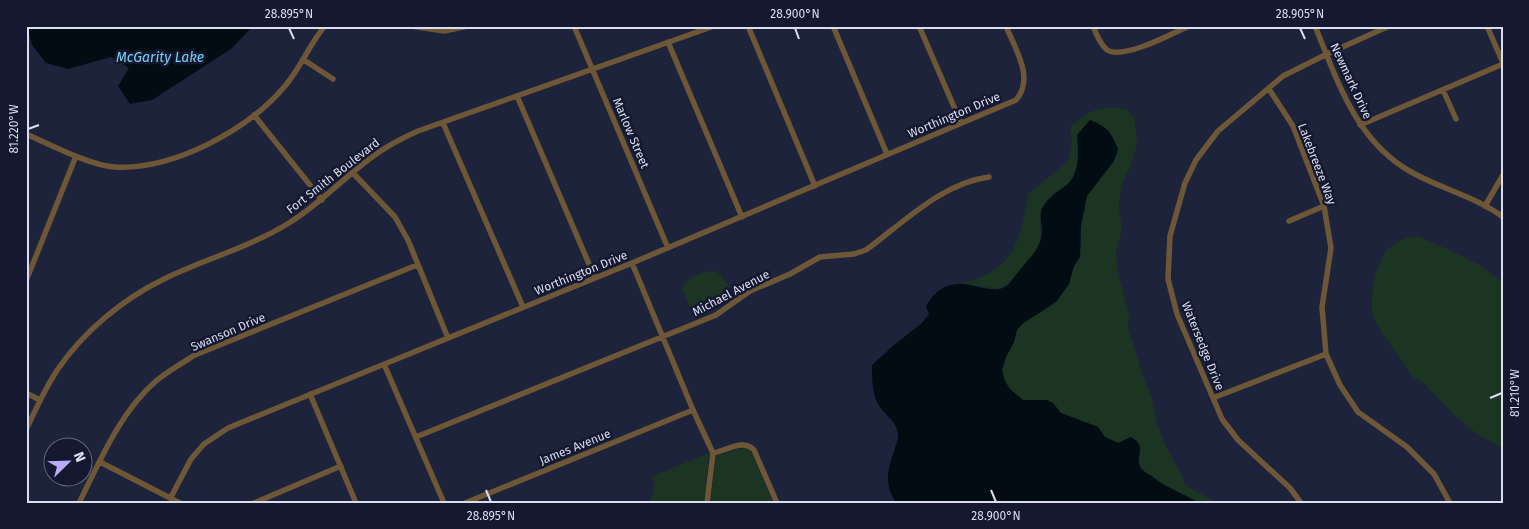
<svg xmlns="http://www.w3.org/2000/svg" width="1529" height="529" viewBox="0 0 1529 529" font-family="'Fira Sans',sans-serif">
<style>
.green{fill:#1c3522}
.water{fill:#010d13}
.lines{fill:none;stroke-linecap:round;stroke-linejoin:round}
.minor{stroke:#6e5736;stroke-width:5.5}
.ticks{fill:none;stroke:#dadeef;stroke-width:2}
.labels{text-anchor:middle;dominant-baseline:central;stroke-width:5;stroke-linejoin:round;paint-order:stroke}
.street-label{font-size:12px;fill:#dadeef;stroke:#141931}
.water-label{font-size:14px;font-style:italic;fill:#76cfee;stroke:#141931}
.neatline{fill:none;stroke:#dadeef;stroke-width:2}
.ticks-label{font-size:12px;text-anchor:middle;fill:#dadeef}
</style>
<rect width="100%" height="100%" fill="#1d233b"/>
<path class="green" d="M 1113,107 L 1128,110 L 1135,120 L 1137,144 L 1131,165 L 1124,179 L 1120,194 L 1119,208 L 1122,229 L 1116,252 L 1118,273 L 1129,315 L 1128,328 L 1143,376 L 1151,396 L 1157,423 L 1166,447 L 1181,473 L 1185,485 L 1217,503 C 1211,503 1203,504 1198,502 C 1185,497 1147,477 1141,467 C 1134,456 1149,447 1131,437 L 1118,443 L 1105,437 L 1098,427 L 1061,413 L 1053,403 L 1047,400 L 1023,400 L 1010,389 L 1005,381 L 1002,370 L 1006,357 L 1014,342 L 1017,330 L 1022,324 L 1056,302 L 1069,284 L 1074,266 L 1080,257 L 1081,226 L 1087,196 L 1114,161 L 1118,149 L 1077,135 L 1078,158 L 1073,179 L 1065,187 L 1054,193 L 1041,209 L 1040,243 L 1032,257 L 1007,285 L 998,289 L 961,283 C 989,279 1010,262 1019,236 C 1024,222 1025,207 1029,193 L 1068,162 L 1072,144 L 1070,128 C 1086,113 1092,109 1113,107 Z
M 1412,237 L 1419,237 C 1449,250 1478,260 1503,283 L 1503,447 L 1499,446 L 1476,433 L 1455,416 L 1423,382 C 1412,380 1408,369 1402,361 C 1392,346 1379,332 1373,315 C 1368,301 1377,259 1388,249 C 1395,242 1403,239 1412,237 Z
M 714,271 L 722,276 L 729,287 C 724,306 713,309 695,313 L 690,307 L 682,288 C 690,276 700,272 714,271 Z
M 745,447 L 751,451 L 773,503 L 710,503 L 716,456 Z
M 709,453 L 704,503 L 649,503 C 653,494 658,486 651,477 Z"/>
<path class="water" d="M 27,26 L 253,26 L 231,49 L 152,100 L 130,104 L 118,86 L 129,68 L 111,57 L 68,69 L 46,63 L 32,45 Z
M 1090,120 C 1108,127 1111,132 1118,149 L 1114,161 L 1087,196 L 1081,226 L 1080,257 L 1074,266 L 1069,284 L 1056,302 L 1022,324 L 1017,330 L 1014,342 L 1006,357 L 1002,370 L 1005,381 L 1010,389 L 1023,400 L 1047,400 L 1053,403 L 1061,413 L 1098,427 L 1105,437 L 1118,443 L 1131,437 C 1149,447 1133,456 1141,468 C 1143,472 1150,474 1153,477 C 1168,489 1183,493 1199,503 L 896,503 C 884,483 887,472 894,451 C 895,447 898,441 898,436 C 898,421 884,415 878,404 C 872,392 872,378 872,365 L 894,345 L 922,323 L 929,314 L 926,306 C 953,261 987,302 1008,285 C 1012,281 1016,274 1020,270 C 1029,258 1042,248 1042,231 C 1042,224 1039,216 1042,209 C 1046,199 1056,193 1064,187 C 1080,176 1079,153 1077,135 Z"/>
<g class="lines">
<path class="minor" d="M 411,26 L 444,31 L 468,26
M 574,26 L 668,248
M 748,26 L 815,186
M 833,26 L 887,154
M 919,26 L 961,123
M 1093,26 C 1096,34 1100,44 1107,50 C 1124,60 1173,33 1189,26
M 1315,26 C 1338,82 1356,142 1413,173 C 1442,189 1476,197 1503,217
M 1487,26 L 1503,63
M 668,42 L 742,217
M 304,60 L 333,79
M 1269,89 L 1293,126 L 1324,206 L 1331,248 L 1322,307 L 1326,354 L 1340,385 L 1358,412 L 1407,447 L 1434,474 L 1450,503
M 1443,90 L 1456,119
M 517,96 L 595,278
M 254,115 L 322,200
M 443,123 L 523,307
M 1360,125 L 1503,64
M 26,134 C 49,144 91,166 115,167 C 174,170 248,130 285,86 C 301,67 310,43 325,26
M 353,173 L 395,217 L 408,240 L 448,338
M 1485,206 L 1503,175
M 1289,221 L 1324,206
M 632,263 L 693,410 L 713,453
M 26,281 L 76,156
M 384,364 L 444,503
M 26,393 L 40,400
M 310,394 L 356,503
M 1213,398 L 1326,354
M 26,430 C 36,409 45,388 58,369 C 84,331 123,299 164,279 C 205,259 250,247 289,223 C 320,204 343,178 372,157 C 387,146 402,138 418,131 L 714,26
M 416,437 L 716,315 L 750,291 L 790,274 L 820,257 L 854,254 L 866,250 C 903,223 942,183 989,177
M 713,453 C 726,451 743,438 754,450 L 777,503
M 100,462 L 180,503
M 171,497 L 191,459 L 204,444 L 228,428 L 632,263 L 1016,100 C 1035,78 1015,49 1006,26
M 79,503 C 100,461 120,412 156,381 C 168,371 182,363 195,355 L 417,265
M 254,503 L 341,466
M 465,503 L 693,410
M 707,503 L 713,453
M 1301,503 L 1290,488 L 1238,440 L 1222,419 L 1177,314 L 1168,279 L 1170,236 L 1185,183 L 1196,160 L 1218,131 L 1283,76 L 1327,54 L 1389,26"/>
</g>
<path class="ticks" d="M 289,28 L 294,39M 795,28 L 799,39M 1300,28 L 1305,39M 28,129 L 39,125M 1490,398 L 1502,393M 486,490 L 491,502M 991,490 L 996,502"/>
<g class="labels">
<g class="street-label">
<text transform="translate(1351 81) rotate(65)">Newmark Drive</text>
<text transform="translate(954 115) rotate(-23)">Worthington Drive</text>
<text transform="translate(631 133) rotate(67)">Marlow Street</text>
<text transform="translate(1317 164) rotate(69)">Lakebreeze Way</text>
<text transform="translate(333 176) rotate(-38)">Fort Smith Boulevard</text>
<text transform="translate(581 273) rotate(-22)">Worthington Drive</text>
<text transform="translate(731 293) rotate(-28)">Michael Avenue</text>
<text transform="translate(228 332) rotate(-23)">Swanson Drive</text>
<text transform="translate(1203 346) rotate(68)">Watersedge Drive</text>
<text transform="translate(575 447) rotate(-22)">James Avenue</text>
</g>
<g class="water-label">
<text x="160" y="57">McGarity Lake</text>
</g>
</g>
<rect width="1529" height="529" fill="none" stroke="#141931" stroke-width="55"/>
<g transform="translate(68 462) rotate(67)"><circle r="24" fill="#141931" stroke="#63687d"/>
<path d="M0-4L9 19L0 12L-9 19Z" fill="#b8abf7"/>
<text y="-8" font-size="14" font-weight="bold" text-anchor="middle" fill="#dadeef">N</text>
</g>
<rect x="28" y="28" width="1474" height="474" class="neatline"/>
<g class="ticks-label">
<text x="289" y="18">28.895°N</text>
<text x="795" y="18">28.900°N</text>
<text x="1300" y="18">28.905°N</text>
<text transform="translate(14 129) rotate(-90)" y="4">81.220°W</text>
<text transform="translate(1515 393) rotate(-90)" y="4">81.210°W</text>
<text x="491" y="520">28.895°N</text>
<text x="996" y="520">28.900°N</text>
</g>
</svg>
